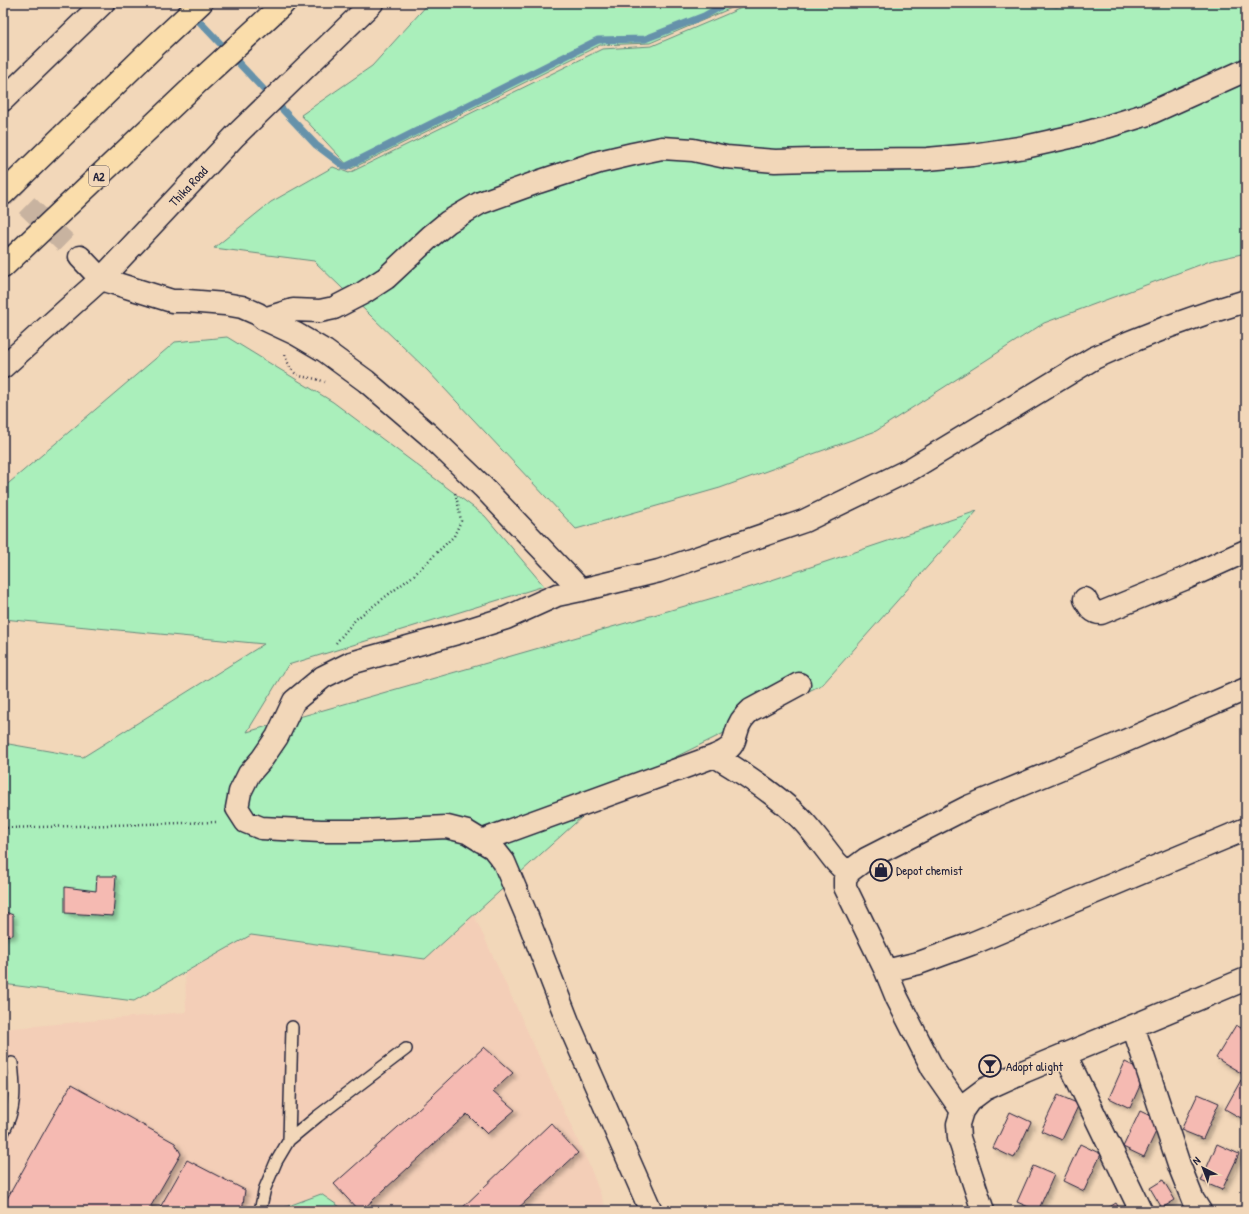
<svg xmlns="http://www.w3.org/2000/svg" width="1249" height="1214" viewBox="0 0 1249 1214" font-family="'Patrick Hand',sans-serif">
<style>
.built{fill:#f3ceb7}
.green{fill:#aaefbb;stroke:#66887b}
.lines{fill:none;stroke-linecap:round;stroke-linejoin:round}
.stream{stroke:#6692aa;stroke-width:7}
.building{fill:#f5bab2;stroke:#22223b;filter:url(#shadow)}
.minor-tunnel{stroke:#c8b3a0;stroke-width:22;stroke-dasharray:22 11;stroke-linecap:butt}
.service-casing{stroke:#22223b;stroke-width:14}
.minor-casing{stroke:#22223b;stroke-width:25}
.secondary-casing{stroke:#22223b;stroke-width:25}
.trunk-casing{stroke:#22223b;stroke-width:25}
.path{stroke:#22223b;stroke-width:2.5;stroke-dasharray:1 3;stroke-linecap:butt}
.service{stroke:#f2d7b9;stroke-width:11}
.minor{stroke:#f2d7b9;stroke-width:22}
.secondary{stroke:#f2d7b9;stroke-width:22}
.trunk{stroke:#faddab;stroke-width:22}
.labels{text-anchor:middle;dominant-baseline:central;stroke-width:3;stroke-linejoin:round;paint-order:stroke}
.shield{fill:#f2d7b9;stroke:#605861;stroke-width:1}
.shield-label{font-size:12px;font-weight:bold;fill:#22223b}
.street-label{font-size:13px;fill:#22223b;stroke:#f2d7b9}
.poi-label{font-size:13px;fill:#22223b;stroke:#f2d7b9;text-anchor:start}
</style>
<defs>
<filter id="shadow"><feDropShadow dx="3.5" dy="3.5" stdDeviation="2" flood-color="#0004"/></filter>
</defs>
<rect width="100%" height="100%" fill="#f2d7b9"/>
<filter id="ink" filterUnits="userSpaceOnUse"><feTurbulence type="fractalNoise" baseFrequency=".025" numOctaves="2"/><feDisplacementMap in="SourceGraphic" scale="8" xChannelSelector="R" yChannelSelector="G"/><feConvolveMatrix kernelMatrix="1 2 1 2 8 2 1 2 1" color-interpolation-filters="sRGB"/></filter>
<g filter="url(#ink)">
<path class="built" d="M 456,876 L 590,1167 L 607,1211 L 3,1211 L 3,1029 L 186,1012 L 184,907 Z"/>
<path class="green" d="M 429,3 L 743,3 L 650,43 L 600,45 L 351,169 L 301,115 L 372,66 Z
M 753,3 L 1022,3 L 1057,7 L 1067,3 L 1246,3 L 1246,253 L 1210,261 L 1044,323 L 876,431 L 720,488 L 576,529 L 427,370 L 314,261 L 214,248 L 271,202 L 333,167 L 349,173 L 602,49 L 652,46 Z
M 227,337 L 333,402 L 485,516 L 544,586 L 288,665 L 247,732 L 751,587 L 977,511 L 823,684 L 615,787 L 425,959 L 251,935 L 134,1001 L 3,984 L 3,743 L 83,757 L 264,644 L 3,619 L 3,488 L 175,342 Z
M 321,1194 L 346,1211 L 275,1211 Z"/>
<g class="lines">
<path class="stream" d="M 182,3 L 316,145 L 345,167 L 598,40 L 645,39 L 704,16 L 727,3"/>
</g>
<path class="building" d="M 97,876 L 116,876 L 113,916 L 65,913 L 65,887 L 96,891 Z
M 3,911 L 13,915 L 13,935 L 3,936 Z
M 1236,1025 L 1246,1031 L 1246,1076 L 1216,1058 Z
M 484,1047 L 513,1073 L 493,1091 L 515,1110 L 487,1134 L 467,1114 L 361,1211 L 359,1211 L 334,1184 L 416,1111 Z
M 1125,1062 L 1146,1072 L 1130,1108 L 1109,1098 Z
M 1241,1080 L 1246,1083 L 1246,1109 L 1241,1118 L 1225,1109 Z
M 71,1085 L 175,1143 L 181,1154 L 148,1211 L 9,1211 L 3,1206 L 48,1125 Z
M 1198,1094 L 1219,1103 L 1203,1139 L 1181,1130 Z
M 1058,1095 L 1079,1104 L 1062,1140 L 1041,1131 Z
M 1140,1111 L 1161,1121 L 1144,1157 L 1123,1147 Z
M 1010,1112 L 1031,1122 L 1014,1158 L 993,1148 Z
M 551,1123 L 578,1153 L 515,1211 L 459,1211 Z
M 1080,1144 L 1101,1154 L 1084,1191 L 1063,1181 Z
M 1217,1144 L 1239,1154 L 1222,1190 L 1201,1181 Z
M 187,1160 L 245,1190 L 242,1211 L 158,1211 Z
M 1033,1166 L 1054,1175 L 1038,1211 L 1017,1202 Z
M 1163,1180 L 1175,1200 L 1162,1208 L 1150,1188 Z
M 1116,1203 L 1121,1211 L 1103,1211 Z"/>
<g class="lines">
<path class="minor-tunnel" d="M 3,182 L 80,257"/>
<g class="service-casing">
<path id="service" d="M 3,1133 C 16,1109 15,1089 12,1063
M 289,1140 L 292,1027
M 260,1211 L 265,1188 L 276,1162 L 289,1140 L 318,1116 L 406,1049"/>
</g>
<g class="minor-casing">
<path id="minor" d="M 80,257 L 101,279 L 172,301 L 187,301 L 225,304 L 242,307 L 258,314 L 264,319 L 296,334 L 325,351 L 366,381 L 429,435 L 483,487 L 581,590 L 659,571 L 804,521 L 911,469 L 1094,358 C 1143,335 1194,316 1246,301
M 264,319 L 293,310 L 320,311 L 334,308 L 363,293 L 386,278 L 431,236 L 448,222 L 480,203 L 538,182 L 599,162 L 633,154 L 662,148 L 693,150 L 726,157 L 775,161 L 812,160 L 927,159 L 972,155 L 1025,147 L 1070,137 L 1106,127 L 1148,114 L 1246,70
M 581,590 L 557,595 L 506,618 L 468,630 L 351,663 L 323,677 L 294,701 L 277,737 L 262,759 L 249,774 L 240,792 L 237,808 L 246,822 L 261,828 L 321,831 L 361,831 L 447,827 L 467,832 L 493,848 L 504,862 L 526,914 L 568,1022 L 651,1211
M 1085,599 C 1089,606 1092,613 1101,613 L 1184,579 L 1246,551
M 715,756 C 745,774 776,794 800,818 C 813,831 824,847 836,862 L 841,867 L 850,871
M 481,841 L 715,756 C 721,753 727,751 731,746 C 735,741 735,736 737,731 C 739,722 744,716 751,710 L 799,684
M 886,971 L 919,963 L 971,944 L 1246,829
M 1133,1026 L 1179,1165 L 1193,1200 L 1200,1211
M 1065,1054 L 1141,1211
M 962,1111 L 933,1069 L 897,998 L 886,971 L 845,887 L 845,878 L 850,871 L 866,859 L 968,807 L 1095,754 L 1246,689
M 983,1211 L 959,1138 L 958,1124 L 962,1111 L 969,1101 L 985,1089 L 1025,1071 L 1246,979"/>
</g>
<g class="secondary-casing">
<g id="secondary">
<path d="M 3,100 L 103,3"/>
<path id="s1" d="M 3,367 L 101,279 L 235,136 L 372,3"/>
</g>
</g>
<g class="trunk-casing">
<path id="trunk" d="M 3,194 L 156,45 L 201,3
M 3,267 L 196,84 L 284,3"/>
</g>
<path class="path" d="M 285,355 C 294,384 304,373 325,382
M 336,643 L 356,619 L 413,576 L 454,536 L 461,521 L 458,504 L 455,493
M 3,828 L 218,822"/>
<use href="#service" class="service"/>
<use href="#minor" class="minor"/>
<use href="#secondary" class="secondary"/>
<use href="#trunk" class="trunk"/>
</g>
</g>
<defs>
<g id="shop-ring" transform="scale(1.15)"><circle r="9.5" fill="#f2d7b9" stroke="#22223b" stroke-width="1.5"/><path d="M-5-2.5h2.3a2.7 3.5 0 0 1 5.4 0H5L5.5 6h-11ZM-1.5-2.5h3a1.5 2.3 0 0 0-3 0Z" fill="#22223b"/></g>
<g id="bar-ring" transform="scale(1.15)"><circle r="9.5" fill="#f2d7b9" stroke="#22223b" stroke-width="1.5"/><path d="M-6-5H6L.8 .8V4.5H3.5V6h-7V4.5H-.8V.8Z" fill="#22223b"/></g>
</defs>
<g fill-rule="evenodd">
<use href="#shop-ring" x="881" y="870"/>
<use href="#bar-ring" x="990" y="1066"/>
</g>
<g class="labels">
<rect class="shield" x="89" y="166" width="20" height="20" rx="3"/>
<g class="shield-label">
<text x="99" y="176">A2</text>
</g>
<g class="street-label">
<text stroke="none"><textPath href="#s1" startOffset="259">Thika Road</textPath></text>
</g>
<g class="poi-label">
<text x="896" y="870">Depot chemist</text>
<text x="1006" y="1066">Adopt alight</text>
</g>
</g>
<rect width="1249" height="1214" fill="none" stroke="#f2d7b9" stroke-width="16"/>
<rect x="8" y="8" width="1233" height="1198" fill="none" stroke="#22223b" stroke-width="1.5" filter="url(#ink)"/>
<g transform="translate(1203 1168) rotate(318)" stroke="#f2d7b9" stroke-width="3" paint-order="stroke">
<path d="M0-3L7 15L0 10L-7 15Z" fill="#22223b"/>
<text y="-6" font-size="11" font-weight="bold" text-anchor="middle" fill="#22223b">N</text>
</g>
</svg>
